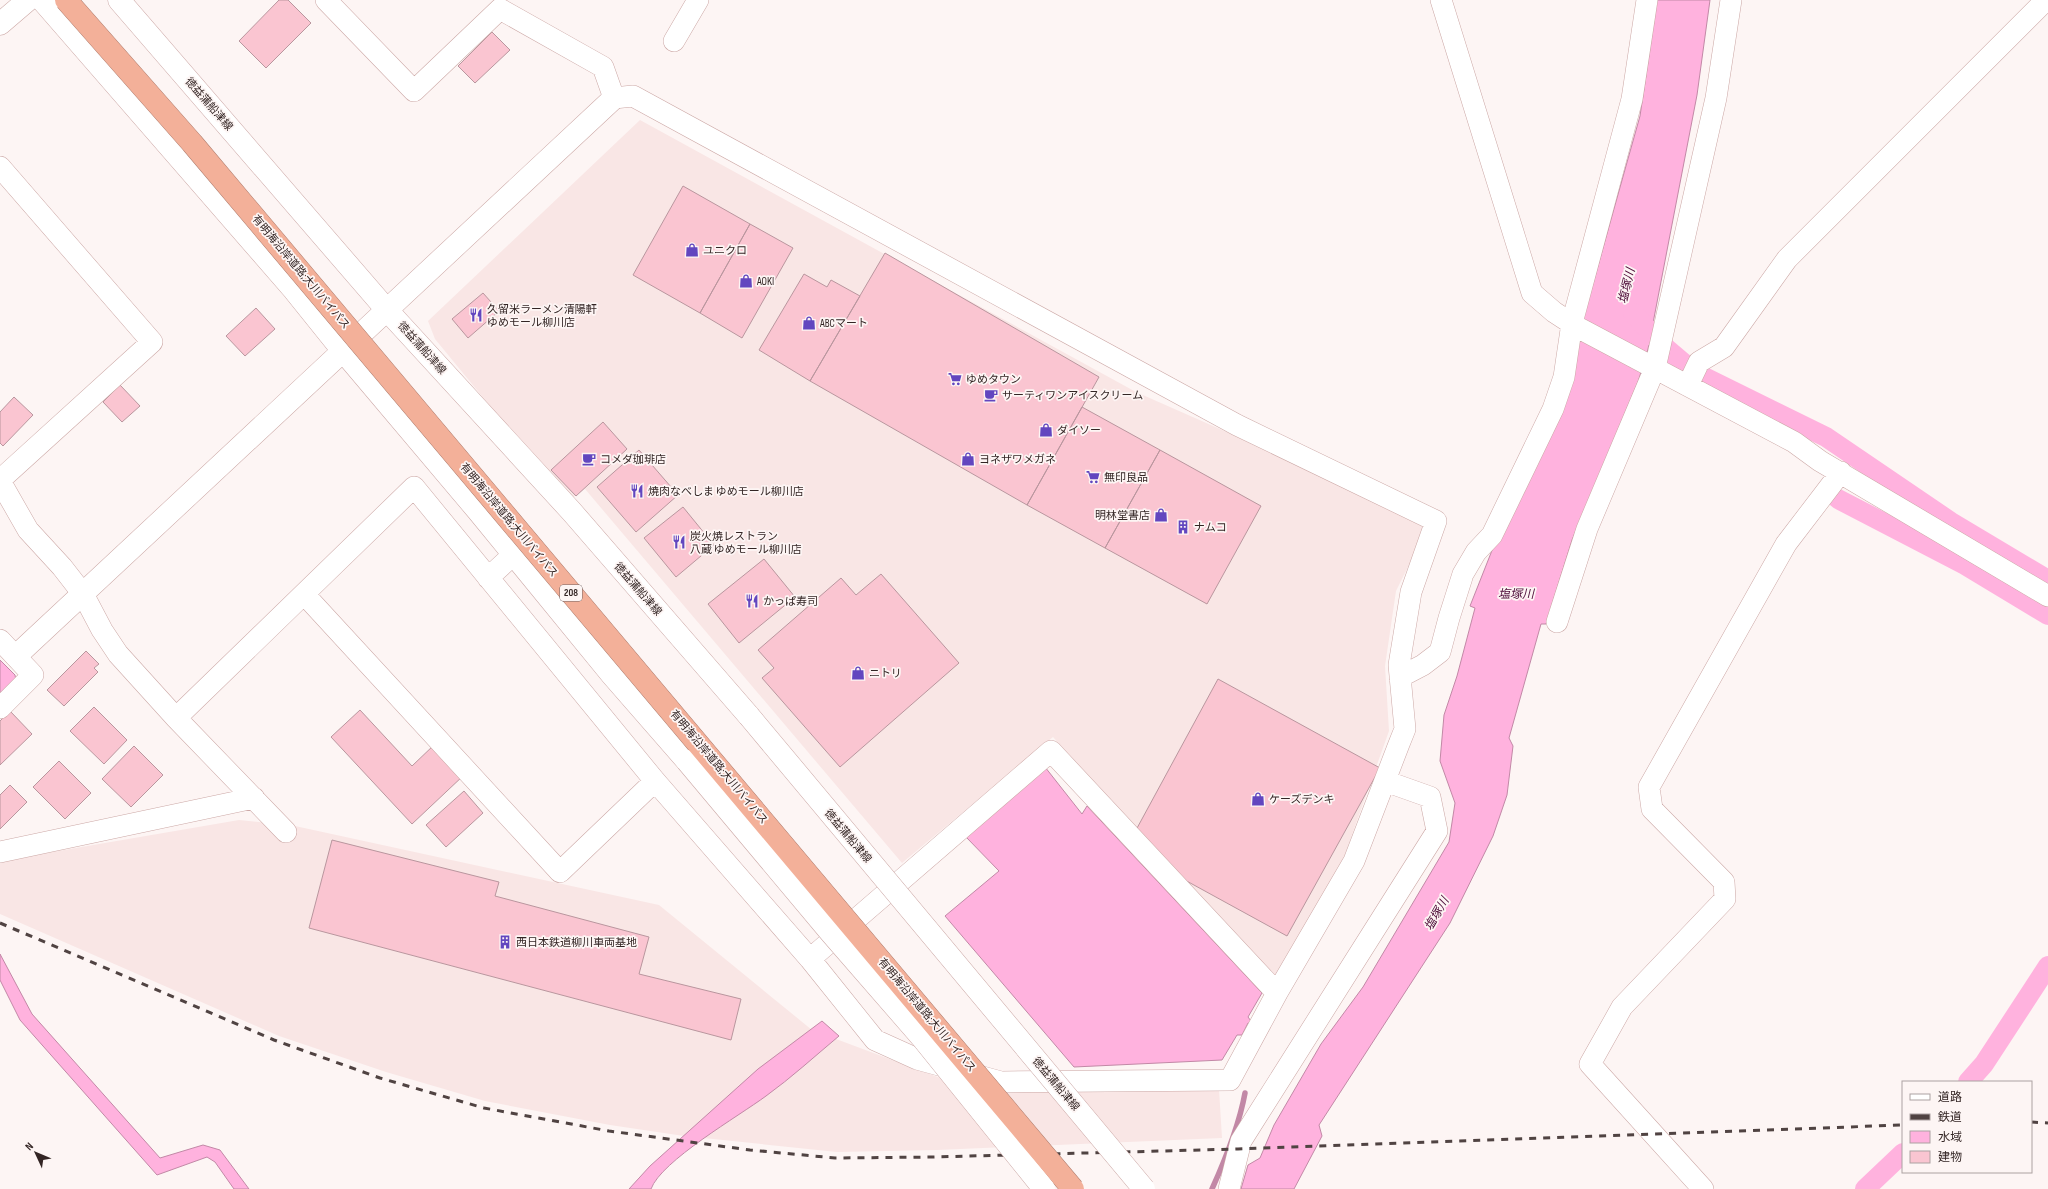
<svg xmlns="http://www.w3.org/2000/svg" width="2048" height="1189" viewBox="0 0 2048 1189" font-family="'Sofia Sans Condensed','Noto Sans JP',sans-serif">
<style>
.built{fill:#f9e6e5}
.water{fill:#ffb2de;stroke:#c288a6}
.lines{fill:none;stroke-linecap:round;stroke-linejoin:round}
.stream{stroke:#c288a6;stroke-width:5.5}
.canal{stroke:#ffb2de;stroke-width:20}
.building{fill:#fac5d1;stroke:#b9969e}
.minor-casing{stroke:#cca8a6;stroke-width:22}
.tertiary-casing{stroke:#cca8a6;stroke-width:23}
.secondary-casing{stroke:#cca8a6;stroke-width:23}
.minor{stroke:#fff;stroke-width:21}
.tertiary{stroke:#fff;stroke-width:22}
.secondary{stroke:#fff;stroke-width:22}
.rail{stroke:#504342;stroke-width:3;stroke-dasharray:7 7;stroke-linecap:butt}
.secondary-bridge-casing{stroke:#cca8a6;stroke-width:23;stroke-linecap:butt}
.motorway-bridge-casing{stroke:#b07f70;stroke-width:23;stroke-linecap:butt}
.secondary-bridge{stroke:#fff;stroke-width:22}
.motorway-bridge{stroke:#f3b099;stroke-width:22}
.labels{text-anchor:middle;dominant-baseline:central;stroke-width:3.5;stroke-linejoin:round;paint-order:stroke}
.shield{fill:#fdf5f4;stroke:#706362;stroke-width:1}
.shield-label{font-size:10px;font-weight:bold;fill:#332524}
.street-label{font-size:11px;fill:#332524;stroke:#fdf5f4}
.poi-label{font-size:11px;fill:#332524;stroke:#fdf5f4;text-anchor:start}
.water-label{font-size:12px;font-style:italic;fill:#4d0b38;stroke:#fdf5f4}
</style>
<rect width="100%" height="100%" fill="#fdf5f4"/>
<path class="built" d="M 640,120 L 1136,392 L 1306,467 L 1427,529 L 1396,591 L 1385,666 L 1389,731 L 1339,871 L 1273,984 L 1053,737 L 902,863 L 585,489 L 568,501 L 435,339 L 428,321 Z
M 239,820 L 295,826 L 659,905 L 812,1030 L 975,1091 L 1219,1089 L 1222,1138 L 937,1150 L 837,1152 L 684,1136 L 610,1125 L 485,1101 L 386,1072 L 279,1036 L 0,914 L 0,861 Z"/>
<path class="water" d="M 1657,0 L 1710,0 L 1697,95 L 1648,349 L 1638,382 L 1572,540 L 1546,624 L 1541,624 L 1509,738 L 1513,746 L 1507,795 L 1493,836 L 1450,923 L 1319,1125 L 1322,1136 L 1294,1189 L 1241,1189 L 1248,1165 L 1260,1158 L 1274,1125 L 1321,1044 L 1363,987 L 1449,842 L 1455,803 L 1440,761 L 1444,715 L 1457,676 L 1475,608 L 1470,606 L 1582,323 L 1640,116 Z
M 0,660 L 15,675 L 16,681 L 0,696 Z
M 1045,767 L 1082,814 L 1087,806 L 1262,993 L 1248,1017 L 1251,1021 L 1250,1024 L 1248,1023 L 1242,1035 L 1237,1035 L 1222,1060 L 1074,1067 L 945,916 L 999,871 L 966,837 Z
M 0,954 L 32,1014 L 160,1158 L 203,1145 L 220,1150 L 249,1189 L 234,1189 L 215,1162 L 207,1157 L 157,1175 L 20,1020 L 0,980 Z
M 822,1021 L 839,1036 C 815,1056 791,1078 766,1096 C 739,1116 661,1161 651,1189 L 629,1189 L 650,1166 L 758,1069 Z"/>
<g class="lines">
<path class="stream" d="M 1212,1189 C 1226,1158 1239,1126 1245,1093"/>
<path class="canal" d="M 1633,313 L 1661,344 L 1694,372 L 1826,437 L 1951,522 L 2048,580
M 1838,499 L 1965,565 L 2048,615
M 1968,1082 L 1984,1064 L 2048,966
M 1865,1189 L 1903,1153"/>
</g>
<path class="building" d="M 279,0 L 288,0 L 311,23 L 266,68 L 239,41 Z
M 492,32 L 510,50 L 475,83 L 458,66 Z
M 683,186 L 750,224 L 700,313 L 633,275 Z
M 750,224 L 793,248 L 742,338 L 700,313 Z
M 885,253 L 1099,377 L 1027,505 L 810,381 Z
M 804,274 L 827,287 L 831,280 L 860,296 L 810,381 L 759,350 Z
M 483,293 L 499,311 L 468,338 L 452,319 Z
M 256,308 L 275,329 L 245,356 L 226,336 Z
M 120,385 L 140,406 L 122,422 L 103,402 Z
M 14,397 L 33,415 L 3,446 L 0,443 L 0,412 Z
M 1082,407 L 1160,450 L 1105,548 L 1027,505 Z
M 603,422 L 627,449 L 576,496 L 551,470 Z
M 639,450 L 678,495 L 636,532 L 597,487 Z
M 1160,450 L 1261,506 L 1207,604 L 1105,548 Z
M 683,507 L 714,545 L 676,577 L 644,538 Z
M 764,559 L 795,597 L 739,643 L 708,604 Z
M 881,574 L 959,663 L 840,767 L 762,678 L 774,668 L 758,650 L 841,578 L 856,595 Z
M 86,651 L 99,664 L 94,668 L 98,672 L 64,706 L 47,690 Z
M 1218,679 L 1380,768 L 1287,936 L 1172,873 L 1136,830 Z
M 94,707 L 127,740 L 104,764 L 70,731 Z
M 360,710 L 412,766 L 435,744 L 464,775 L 412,824 L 331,737 Z
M 10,711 L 32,734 L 0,765 L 0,721 Z
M 134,746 L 163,775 L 131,807 L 102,779 Z
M 59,761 L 91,793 L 65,819 L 33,787 Z
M 10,785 L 27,802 L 0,829 L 0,795 Z
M 464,791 L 483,813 L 446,847 L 426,825 Z
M 332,840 L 499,882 L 495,896 L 649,937 L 639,974 L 741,999 L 731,1040 L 309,928 Z"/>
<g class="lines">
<g class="minor-casing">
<path id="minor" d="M 1441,0 L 1532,293 L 1554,312 L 1577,327 L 1794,442 L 1820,461 L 2048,596
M 674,41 L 698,0
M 0,167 L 152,342 L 0,480
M 1688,385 L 1699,362 L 1724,347 L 1787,259 L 2046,0
M 0,481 L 28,530 L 62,567 L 83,594 L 102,630 L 118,654 L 176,718 L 286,832
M 488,578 L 514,554
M 304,594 L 560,872 L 655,781
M 1557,622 L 1587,529 L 1655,368 L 1716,98 L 1731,0
M 0,640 L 33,675 L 0,708
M 1400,677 L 1423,665 L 1440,652 L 1449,618 L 1463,574 L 1476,552 L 1492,535 L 1553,409 L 1564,377 L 1572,323 L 1632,99 L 1647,0
M 176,718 L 414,487 L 655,781 L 810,959 L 875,1040 L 917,1059 L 1001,1082 L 1230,1080 L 1277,993 L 1354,861 L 1399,744 L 1405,729 L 1399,665 L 1411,592 L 1436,521 L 1237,425 L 633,96 L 614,98 L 603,67 L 500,9 L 414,91 L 326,0
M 0,852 L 254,798
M 810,959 L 1051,751 L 1277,993
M 1229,1189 L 1241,1141 L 1437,831 L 1430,797 L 1385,781
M 1703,1189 L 1590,1064 L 1622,1007 L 1725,899 L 1724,882 L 1652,809 L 1649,787 L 1786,544 L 1841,472"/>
</g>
<g class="tertiary-casing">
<path id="tertiary" d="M 0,24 L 28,0
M 16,656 L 614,98"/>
</g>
<g class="secondary-casing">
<path id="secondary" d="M 42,0 L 294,290 L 343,351 L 478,511 L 612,675 L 687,761
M 119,0 L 386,309 L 572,512 L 749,716"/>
</g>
<use href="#minor" class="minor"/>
<use href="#tertiary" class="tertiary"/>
<use href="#secondary" class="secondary"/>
<path class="rail" d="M 0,923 L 274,1040 L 380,1078 L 484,1108 L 609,1131 L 750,1150 L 835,1158 L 933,1157 L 1238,1149 L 1903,1125
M 2031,1122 L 2048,1123"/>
<g class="secondary-bridge-casing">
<path id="secondary-bridge" d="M 749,716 L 1144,1189
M 687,761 L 831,933 L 924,1040 L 1044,1189"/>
</g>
<g class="motorway-bridge-casing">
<path id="motorway-bridge" d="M 66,0 L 192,143 L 1073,1189"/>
</g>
<use href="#secondary-bridge" class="secondary-bridge"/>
<use href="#motorway-bridge" class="motorway-bridge"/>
</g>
<defs>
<g id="shop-bare" transform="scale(1.08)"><path d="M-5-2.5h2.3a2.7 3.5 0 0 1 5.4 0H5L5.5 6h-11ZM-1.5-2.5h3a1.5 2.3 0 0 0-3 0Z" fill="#6246bf" stroke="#fdf5f4" stroke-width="2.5" paint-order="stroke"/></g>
<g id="restaurant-bare" transform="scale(1.08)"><path d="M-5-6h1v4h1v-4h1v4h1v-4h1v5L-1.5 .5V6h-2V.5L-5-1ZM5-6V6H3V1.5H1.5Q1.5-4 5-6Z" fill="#6246bf" stroke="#fdf5f4" stroke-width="2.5" paint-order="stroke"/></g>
<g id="supermarket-bare" transform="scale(1.08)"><path d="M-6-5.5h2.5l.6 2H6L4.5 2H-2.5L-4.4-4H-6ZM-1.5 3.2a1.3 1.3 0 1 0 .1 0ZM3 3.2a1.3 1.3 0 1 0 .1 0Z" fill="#6246bf" stroke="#fdf5f4" stroke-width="2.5" paint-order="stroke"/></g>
<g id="cafe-bare" transform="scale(1.08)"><path d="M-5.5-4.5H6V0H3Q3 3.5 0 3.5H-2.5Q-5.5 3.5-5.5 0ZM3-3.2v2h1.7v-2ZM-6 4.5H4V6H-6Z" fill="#6246bf" stroke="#fdf5f4" stroke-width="2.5" paint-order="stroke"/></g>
<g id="building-bare" transform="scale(1.08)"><path d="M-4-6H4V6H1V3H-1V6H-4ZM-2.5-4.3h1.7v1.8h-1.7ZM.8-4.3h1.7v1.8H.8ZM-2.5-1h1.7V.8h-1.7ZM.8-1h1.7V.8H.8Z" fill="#6246bf" stroke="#fdf5f4" stroke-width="2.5" paint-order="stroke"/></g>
</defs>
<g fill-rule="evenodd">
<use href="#shop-bare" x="692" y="250"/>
<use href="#shop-bare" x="746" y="281"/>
<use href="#restaurant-bare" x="476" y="315"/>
<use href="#shop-bare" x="809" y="323"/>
<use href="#supermarket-bare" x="955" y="379"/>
<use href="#cafe-bare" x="991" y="395"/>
<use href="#shop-bare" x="1046" y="430"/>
<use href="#cafe-bare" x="589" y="459"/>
<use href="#shop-bare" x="968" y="459"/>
<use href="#supermarket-bare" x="1093" y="477"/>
<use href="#restaurant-bare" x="637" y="491"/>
<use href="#shop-bare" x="1161" y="515"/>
<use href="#building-bare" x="1183" y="527"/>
<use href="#restaurant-bare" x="679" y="542"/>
<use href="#restaurant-bare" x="752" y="601"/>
<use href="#shop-bare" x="858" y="673"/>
<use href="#shop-bare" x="1258" y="799"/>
<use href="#building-bare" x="505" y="942"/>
</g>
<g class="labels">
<rect class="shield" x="560" y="585" width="22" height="16" rx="3"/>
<g class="shield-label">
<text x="571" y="593">208</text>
</g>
<g class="street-label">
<text transform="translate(209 104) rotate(49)">徳益蒲船津線</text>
<text transform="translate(301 272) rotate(50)">有明海沿岸道路;大川バイパス</text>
<text transform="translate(422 348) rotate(48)">徳益蒲船津線</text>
<text transform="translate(509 520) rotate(50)">有明海沿岸道路;大川バイパス</text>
<text transform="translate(638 589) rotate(49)">徳益蒲船津線</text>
<text transform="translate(719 767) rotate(50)">有明海沿岸道路;大川バイパス</text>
<text transform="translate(848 836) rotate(50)">徳益蒲船津線</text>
<text transform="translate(927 1015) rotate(50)">有明海沿岸道路;大川バイパス</text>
<text transform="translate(1056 1084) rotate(50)">徳益蒲船津線</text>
</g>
<g class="poi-label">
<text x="703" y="250">ユニクロ</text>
<text x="757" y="281">AOKI</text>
<text x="487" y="309">久留米ラーメン清陽軒<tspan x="487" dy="13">ゆめモール柳川店</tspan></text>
<text x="820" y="323">ABCマート</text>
<text x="966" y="379">ゆめタウン</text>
<text x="1002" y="395">サーティワンアイスクリーム</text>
<text x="1057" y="430">ダイソー</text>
<text x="600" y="459">コメダ珈琲店</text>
<text x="979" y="459">ヨネザワメガネ</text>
<text x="1104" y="477">無印良品</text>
<text x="648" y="491">焼肉なべしま ゆめモール柳川店</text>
<text x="1150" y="515" text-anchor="end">明林堂書店</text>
<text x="1194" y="527">ナムコ</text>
<text x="690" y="536">炭火焼レストラン<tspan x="690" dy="13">八蔵 ゆめモール柳川店</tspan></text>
<text x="763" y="601">かっぱ寿司</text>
<text x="869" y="673">ニトリ</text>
<text x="1269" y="799">ケーズデンキ</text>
<text x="516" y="942">西日本鉄道柳川車両基地</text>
</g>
<g class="water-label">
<text transform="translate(1627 286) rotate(-76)">塩塚川</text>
<text x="1516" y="594">塩塚川</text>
<text transform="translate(1437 914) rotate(-60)">塩塚川</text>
</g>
</g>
<rect x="1902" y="1081" width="130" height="92" fill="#fdf5f4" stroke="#aca2a1"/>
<rect x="1910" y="1094" width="20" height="6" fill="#ffffff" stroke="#aca2a1"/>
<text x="1938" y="1101" font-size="12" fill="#332524">道路</text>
<rect x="1910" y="1114" width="20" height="6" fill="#504342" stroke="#aca2a1"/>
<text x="1938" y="1121" font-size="12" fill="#332524">鉄道</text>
<rect x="1910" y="1131" width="20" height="12" fill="#ffb2de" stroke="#aca2a1"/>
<text x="1938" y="1141" font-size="12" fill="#332524">水域</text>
<rect x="1910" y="1151" width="20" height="12" fill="#fac5d1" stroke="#aca2a1"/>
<text x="1938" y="1161" font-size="12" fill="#332524">建物</text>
<g transform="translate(36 1153) rotate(314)" stroke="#fdf5f4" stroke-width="3" paint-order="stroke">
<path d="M0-3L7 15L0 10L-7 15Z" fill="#332524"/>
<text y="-6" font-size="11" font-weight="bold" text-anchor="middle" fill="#332524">N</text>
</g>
</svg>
